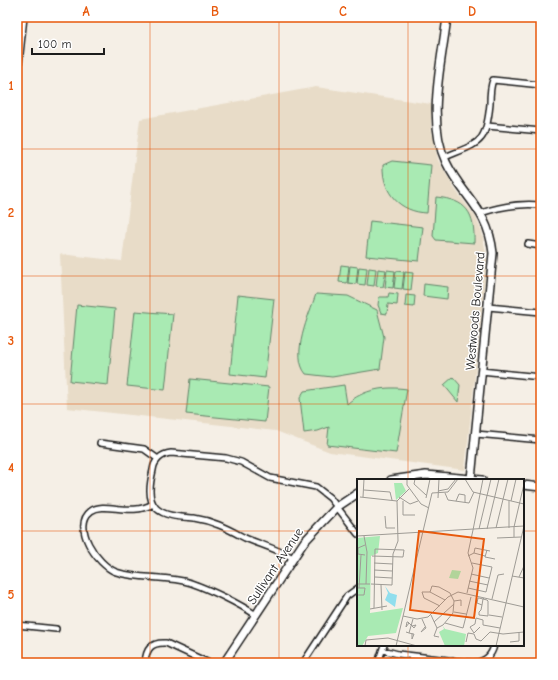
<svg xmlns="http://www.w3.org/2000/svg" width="558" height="680" viewBox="0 0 558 680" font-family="'Comic Neue',sans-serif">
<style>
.built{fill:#e8dcc8}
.green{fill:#a9eab3;stroke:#628368}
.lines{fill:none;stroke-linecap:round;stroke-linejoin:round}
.street-casing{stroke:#1c1c1c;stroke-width:8}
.secondary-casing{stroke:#1c1c1c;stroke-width:10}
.street{stroke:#fff;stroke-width:5}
.secondary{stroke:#fff;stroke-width:7}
.grid{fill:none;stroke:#e8590c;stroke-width:1;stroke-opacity:0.55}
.labels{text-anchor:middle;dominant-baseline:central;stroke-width:3;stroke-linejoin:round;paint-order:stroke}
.street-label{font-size:13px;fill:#1c1c1c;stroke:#fff}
.inset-road{fill:none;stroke:#9e9b95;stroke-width:1}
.view{fill:#e8590c;fill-opacity:0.15;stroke:#e8590c;stroke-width:2}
.inset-edge{fill:none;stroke:#1c1c1c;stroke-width:2}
.neatline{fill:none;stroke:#e8590c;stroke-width:1.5}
.grid-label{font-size:13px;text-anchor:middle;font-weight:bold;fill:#e8590c}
</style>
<rect width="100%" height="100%" fill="#f5efe6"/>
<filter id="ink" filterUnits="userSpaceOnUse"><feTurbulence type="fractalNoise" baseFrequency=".025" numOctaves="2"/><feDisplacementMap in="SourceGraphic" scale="8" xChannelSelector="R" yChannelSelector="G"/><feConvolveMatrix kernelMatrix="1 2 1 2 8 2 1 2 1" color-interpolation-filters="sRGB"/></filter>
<g filter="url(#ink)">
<path class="built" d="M 316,87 L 431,104 L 431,127 L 438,160 L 454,188 L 475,216 L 482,232 L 487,260 L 465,470 L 330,452 L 276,431 L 67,408 L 60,254 L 122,261 L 140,119 Z"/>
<path class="green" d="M 392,161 L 431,165 L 427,213 C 400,212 382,193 383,165 Z
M 436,197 C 467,200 475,213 474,243 L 436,240 L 433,236 Z
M 370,221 L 423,227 L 419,261 L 366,256 Z
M 341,265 L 349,266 L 347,283 L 339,282 Z
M 350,266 L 358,267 L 356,284 L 348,283 Z
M 359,267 L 367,268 L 365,285 L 357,284 Z
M 369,268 L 376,269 L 374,286 L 367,285 Z
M 378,269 L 386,270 L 383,287 L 376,286 Z
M 387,270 L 395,271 L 393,288 L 385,287 Z
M 396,271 L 404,272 L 402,289 L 394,288 Z
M 405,272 L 413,273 L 411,290 L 403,289 Z
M 424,284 L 448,287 L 447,299 L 423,296 Z
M 389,293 L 398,294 L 397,305 L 388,304 L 387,314 L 381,313 L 378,305 L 379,297 L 388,297 Z
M 316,294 L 348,296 L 377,310 L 384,337 L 380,369 L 332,377 L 306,374 C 290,355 309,315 316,294 Z
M 238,295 L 274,299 L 265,378 L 230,374 Z
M 406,295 L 415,296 L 414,307 L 405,306 Z
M 77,305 L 115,309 L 108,385 L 70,381 Z
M 135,311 L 173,314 L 165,390 L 127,386 Z
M 453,377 L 460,385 L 458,402 L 444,385 Z
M 190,379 L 269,387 L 265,422 L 186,414 Z
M 344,385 L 347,404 C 363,389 386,386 407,389 L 396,453 L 327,445 L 329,427 L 318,431 L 304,433 L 300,398 L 304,391 Z"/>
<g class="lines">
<g class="street-casing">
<path id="street" d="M 487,126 L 541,131
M 445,157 C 480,142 486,145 490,104 C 490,96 490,87 493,80 L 541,85
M 481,213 C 501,206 520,203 541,205
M 528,244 L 541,246
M 488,307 L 541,312
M 481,371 L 541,377
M 476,434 L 541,440
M 100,443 L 144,449 L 158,459
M 153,504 C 130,517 105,501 91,511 C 71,526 97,565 116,572 C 140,580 167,575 191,583 C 211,590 238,603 256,615
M 293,558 C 277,549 262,545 245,538 C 228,529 214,521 194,518 C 183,517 165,517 156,508 C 147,499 150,483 153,470 C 154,461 161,454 171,453 L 226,458 L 241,462 L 270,478 L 316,487 L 330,498 L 358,534
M 17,625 L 56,629
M 383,650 L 398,654 L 473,663 C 484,662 492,656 494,645
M 145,663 C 146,649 151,642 166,643 L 209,663
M 303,663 L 347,596 L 358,588
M 378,663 L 384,645"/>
</g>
<g class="secondary-casing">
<path id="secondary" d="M 447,17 C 442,61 426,120 446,162 C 463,198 488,208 493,253 L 471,479
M 17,72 L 23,17
M 391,480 L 426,475 L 482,480
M 523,485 L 541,487
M 224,663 L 304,542 L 337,507 L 358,493"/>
</g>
<use href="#street" class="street"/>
<use href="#secondary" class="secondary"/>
</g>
</g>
<path class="grid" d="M 150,17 L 150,663M 279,17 L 279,663M 408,17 L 408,480M 17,149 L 541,149M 17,276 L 541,276M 17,404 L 541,404M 17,531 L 358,531M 523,531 L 541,531M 408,645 L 408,663"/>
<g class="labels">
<g class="street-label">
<text transform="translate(475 311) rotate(-85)">Westwoods Boulevard</text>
<text transform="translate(275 566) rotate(-56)">Sullivant Avenue</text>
</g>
</g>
<g transform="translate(357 479)">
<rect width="167" height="167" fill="#f5efe6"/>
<path d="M 37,4 L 45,4 L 49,12 L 39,21 ZM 23,57 L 21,74 L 14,77 L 13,134 L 46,129 L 39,154 L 11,157 L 5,167 L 0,167 L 0,59 ZM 95,91 L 104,92 L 101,100 L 92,99 ZM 86,147 L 88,150 L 109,155 L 107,167 L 88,167 L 82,153 L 87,150 Z" fill="#a9eab3"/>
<path d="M 28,107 L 33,114 L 40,116 L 38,128 L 28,121 L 31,114 Z" fill="#90deed"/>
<path class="inset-road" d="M 50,0 L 50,6 L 64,25 L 72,29M 58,0 L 57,5 L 69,16M 108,0 L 116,13 L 167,25M 7,11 L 33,13 L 35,21M 81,12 L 91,10 L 99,0M 88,14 L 91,21 L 112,24 L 117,13M 3,18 L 40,22M 6,18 L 7,0M 42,18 L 53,25 L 61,22M 69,19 L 73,0M 81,19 L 82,0M 40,22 L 52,10M 46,22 L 46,36 L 58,36M 99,22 L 102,15 L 108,16 L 108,23M 152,22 L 152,49M 154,22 L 159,0M 28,37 L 29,49 L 38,49M 139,49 L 151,0M 122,50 L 134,0M 130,50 L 142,0M 116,51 L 126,0M 0,57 L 167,47M 7,57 L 10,73 L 9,105M 157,58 L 157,48 L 167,5M 140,59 L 164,58M 130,71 L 128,78 L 138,80M 117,74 L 118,69 L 133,72M 8,76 L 1,75 L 1,69 L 8,66M 15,77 L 46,78 L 47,71M 111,77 L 117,74 L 128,77M 17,84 L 36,85M 17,91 L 35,92M 114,95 L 132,99M 155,97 L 167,99M 18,98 L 35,99M 162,98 L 167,87M 112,102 L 131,106M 0,105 L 13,105M 14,105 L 35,106M 24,106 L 25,131M 35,106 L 36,75 L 41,62 L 40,22M 0,109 L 8,109 L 7,116 L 0,116M 2,109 L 4,76M 111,109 L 129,113 L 135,88 L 115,84M 73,113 L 75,107 L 82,108 L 93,114 L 97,122 L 96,134 L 86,146 L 80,149M 110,114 L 116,89 L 111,74 L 116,51M 135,120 L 141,96 L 147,95M 97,122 L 104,121 L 104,127M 125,126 L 120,124 L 121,119 L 122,119 L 130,121 L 131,122 L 131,137 L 122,136 L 122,133 L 124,131 L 125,126 L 126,120 L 127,119M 83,127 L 67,119 L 65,113 L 73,113 L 88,121M 17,129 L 18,70 L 47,71M 13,130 L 30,127M 97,133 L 109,135M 74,136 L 80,149M 132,136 L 145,138M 46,137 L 60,140 L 71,138 L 91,118 L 101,113 L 167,128M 65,140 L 69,149 L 64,153 L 68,148M 77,143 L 97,125M 52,144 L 49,148 L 50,143 L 51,143 L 57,149 L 59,146 L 55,147M 88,144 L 106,149 L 114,118M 118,145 L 113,148 L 117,154 L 123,148M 118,145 L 119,139 L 126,141 L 126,146M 126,146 L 143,149M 80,149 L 77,157 L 82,158M 49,153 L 52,154 L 56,155 L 57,155 L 55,160 L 55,154M 52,154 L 56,140M 109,163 L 111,154 L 117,155 L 119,160 L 124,162 L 133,153 L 146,155 L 167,153M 153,163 L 162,162 L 162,153M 8,167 L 9,161 L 31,159 L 60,167M 39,167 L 75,14 L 91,13 L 101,0M 139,167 L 167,47"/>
<path class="view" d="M 62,52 L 127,60 L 117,139 L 53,131 Z"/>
<rect width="167" height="167" class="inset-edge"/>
</g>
<rect width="558" height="680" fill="none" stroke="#fff" stroke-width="44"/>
<path d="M32 48v6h72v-6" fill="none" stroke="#1c1c1c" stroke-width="2"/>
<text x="38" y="48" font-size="12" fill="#1c1c1c" stroke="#ffffff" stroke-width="3" paint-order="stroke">100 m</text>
<rect x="22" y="22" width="514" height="636" class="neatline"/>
<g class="grid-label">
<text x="86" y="16">A</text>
<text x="215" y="16">B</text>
<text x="343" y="16">C</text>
<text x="472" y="16">D</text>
<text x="11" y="90">1</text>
<text x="11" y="217">2</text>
<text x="11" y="345">3</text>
<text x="11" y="472">4</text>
<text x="11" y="599">5</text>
</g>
</svg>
